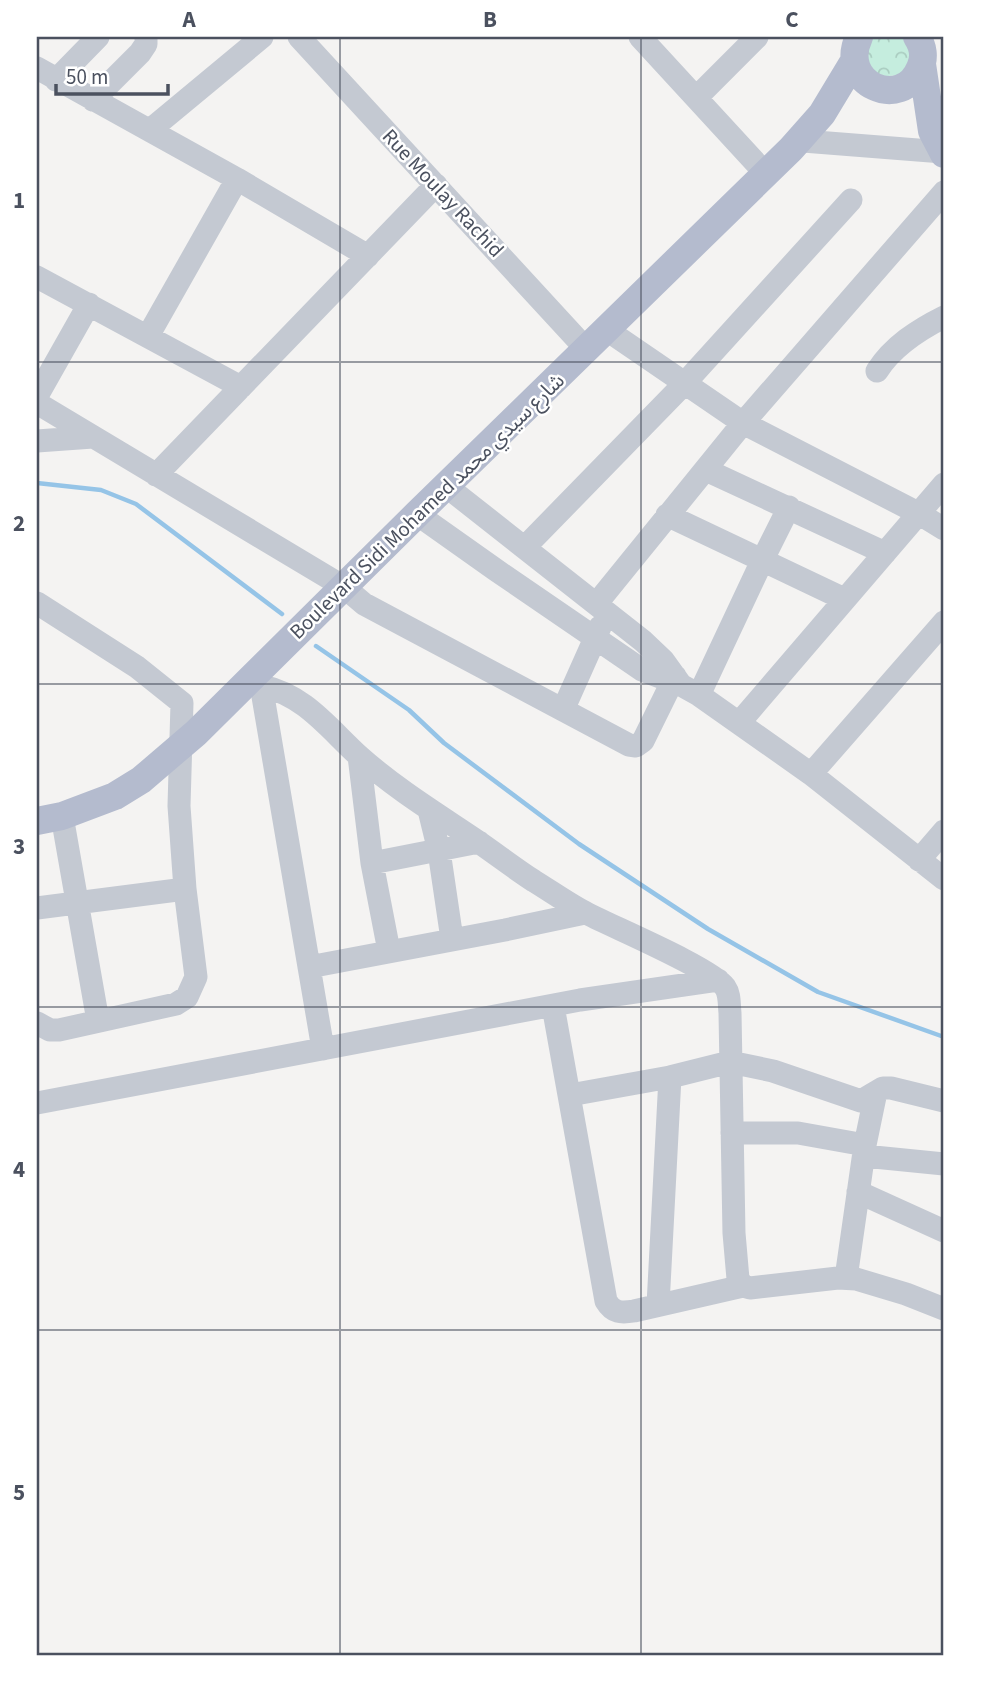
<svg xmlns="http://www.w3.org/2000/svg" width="981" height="1692" viewBox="0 0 981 1692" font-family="'Source Sans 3','Noto Sans Arabic',sans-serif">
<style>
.park{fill:url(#park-crowns)}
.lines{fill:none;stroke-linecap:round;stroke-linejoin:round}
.stream{stroke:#95c4e7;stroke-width:4.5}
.minor{stroke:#c4c9d2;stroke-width:23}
.major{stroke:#b4bbce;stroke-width:28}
.grid{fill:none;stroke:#4b515f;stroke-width:2;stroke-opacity:0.55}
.labels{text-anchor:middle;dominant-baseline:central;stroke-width:5;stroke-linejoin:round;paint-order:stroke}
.street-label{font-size:21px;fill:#4b515f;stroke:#fff}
.neatline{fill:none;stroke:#4b515f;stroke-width:2.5}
.grid-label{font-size:23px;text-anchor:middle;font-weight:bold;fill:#4b515f}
</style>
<defs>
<pattern id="park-crowns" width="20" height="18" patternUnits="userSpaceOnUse" patternTransform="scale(1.75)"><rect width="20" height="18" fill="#c5edde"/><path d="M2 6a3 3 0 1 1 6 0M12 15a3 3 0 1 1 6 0" fill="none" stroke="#abcdc1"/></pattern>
</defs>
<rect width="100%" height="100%" fill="#f4f3f2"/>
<path class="park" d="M 871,37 L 904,37 L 912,54 L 902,75 L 876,77 L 863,51 Z"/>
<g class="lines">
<path class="stream" d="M 37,483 L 101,490 L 136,504 L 282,614
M 316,646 L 409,710 L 444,743 L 579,844 L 708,929 L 818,992 L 944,1037"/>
<path class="minor" d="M 299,37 L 587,350
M 640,37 L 766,174
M 37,68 L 237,179 L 368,256
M 56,80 L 98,37
M 697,97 L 757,37
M 93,100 L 140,53 L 146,44 L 146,37
M 150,130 L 262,37
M 803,141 L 943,152
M 37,277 L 241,387
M 607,330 L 743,423 L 918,513 L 944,529
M 148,336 L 237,179
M 877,371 C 893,346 918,330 944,317
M 37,396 L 89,304
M 37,403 L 344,587 L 364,604 L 629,745 L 636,746 L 643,741 L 675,676
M 37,441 L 93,437
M 706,470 L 885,553
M 156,475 L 436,185
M 446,486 L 643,641 L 663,660 L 681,685
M 417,514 L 496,570 L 642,670 L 681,685 L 699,695 L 811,774 L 944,879
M 667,515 L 844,599
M 525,547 L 684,384 L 851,200
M 37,603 L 137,667 L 182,703 L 179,806 L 185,889 L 196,977 L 187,997 L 176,1004 L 59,1030 L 50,1030 L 37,1023
M 597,603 L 743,423 L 944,192
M 259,673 L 323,1049
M 262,686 C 305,695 329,729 360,757 C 396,789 437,814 477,841 C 496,854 514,868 534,881 C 552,892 570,905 588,914 C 615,928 711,968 725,987 C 730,994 729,1004 730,1013 L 734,1233 L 738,1279 L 743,1286 L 750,1288 L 838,1278 L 856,1279 L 906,1294 L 944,1309
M 699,695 L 762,561 L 789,507
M 563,710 L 600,627
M 739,723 L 944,484
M 359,756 L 372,863
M 811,774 L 944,622
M 429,810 L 439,851 L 452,939
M 62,816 L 98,1021
M 919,860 L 944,831
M 37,908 L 185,889
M 389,951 L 372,863 L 479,842
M 309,967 L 505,930 L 585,913
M 553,1006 L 606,1301 C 613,1313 621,1313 634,1311 L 743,1286
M 570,1095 L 670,1077 L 730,1062 L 773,1071 L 861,1101 L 883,1088 L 891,1088 L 944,1101
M 37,1103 L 580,1000 L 718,980
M 732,1133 L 798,1133 L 865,1145 L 846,1278
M 865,1145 L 876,1092
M 864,1156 L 944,1164
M 858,1192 L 944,1231
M 658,1305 L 670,1077"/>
<path class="major" d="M 859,37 C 837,84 902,112 920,68 C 925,58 923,46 917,37
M 922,64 L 932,131 L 944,154
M 37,821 L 62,816 L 115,796 L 141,780 L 196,733 L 417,514 L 791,149 L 822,114 L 854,61"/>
</g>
<path class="grid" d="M 340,37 L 340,1655M 641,37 L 641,1655M 37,362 L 944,362M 37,684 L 944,684M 37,1007 L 944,1007M 37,1330 L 944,1330"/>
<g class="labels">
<g class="street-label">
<text transform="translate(443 193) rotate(47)">Rue Moulay Rachid</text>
<text transform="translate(427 506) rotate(-44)">Boulevard Sidi Mohamed شارع سيدي محمد</text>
</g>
</g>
<rect width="981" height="1692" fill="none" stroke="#ffffff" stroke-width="77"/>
<path d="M56 84v10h112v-10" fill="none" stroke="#4b515f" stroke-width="3.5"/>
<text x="66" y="84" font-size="21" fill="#4b515f" stroke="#ffffff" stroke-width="5" paint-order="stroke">50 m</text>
<rect x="38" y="38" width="904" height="1616" class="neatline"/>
<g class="grid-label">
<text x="189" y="27">A</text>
<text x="490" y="27">B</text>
<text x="792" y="27">C</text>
<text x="19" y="208">1</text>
<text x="19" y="531">2</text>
<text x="19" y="854">3</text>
<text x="19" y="1177">4</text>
<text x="19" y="1500">5</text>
</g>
</svg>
